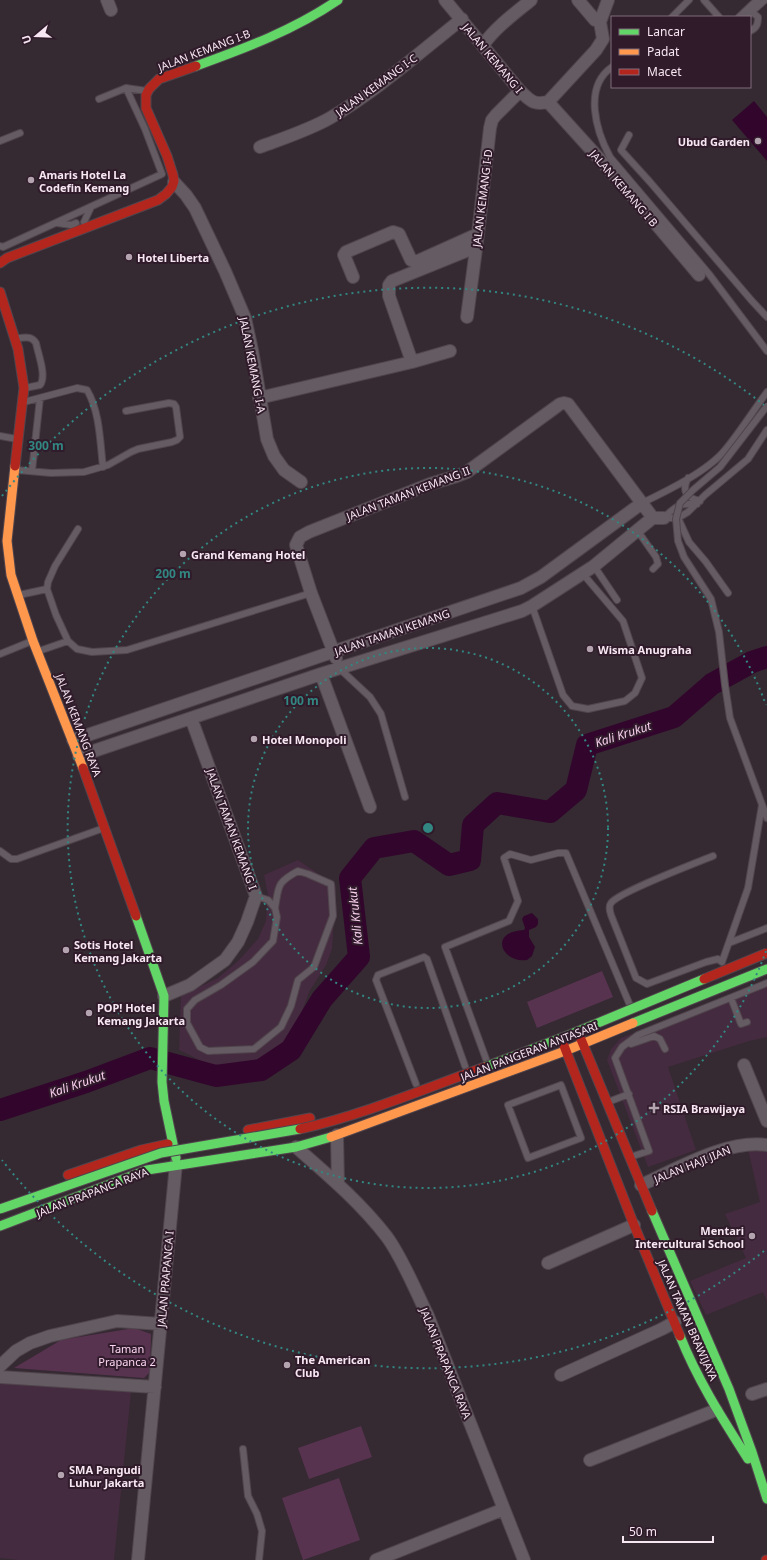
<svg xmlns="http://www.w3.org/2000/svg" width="767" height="1560" viewBox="0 0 767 1560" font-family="'Noto Sans',sans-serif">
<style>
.built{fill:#452b3f}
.green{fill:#57334f}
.water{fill:#32062c}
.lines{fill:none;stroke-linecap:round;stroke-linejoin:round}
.river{stroke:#32062c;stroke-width:22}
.lane-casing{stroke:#51454d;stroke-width:8}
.street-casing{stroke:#51454d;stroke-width:14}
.fast-casing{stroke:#51454d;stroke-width:11}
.slow-casing{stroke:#51454d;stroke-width:11}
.jam-casing{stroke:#51454d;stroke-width:11}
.lane{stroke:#655b62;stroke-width:6}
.street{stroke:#655b62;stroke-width:12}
.fast{stroke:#63d668;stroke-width:9}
.slow{stroke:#ff974d;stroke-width:9}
.jam{stroke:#b3261e;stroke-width:9}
.lane-bridge-casing{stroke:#51454d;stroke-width:8;stroke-linecap:butt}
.fast-bridge-casing{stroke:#51454d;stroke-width:11;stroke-linecap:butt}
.jam-bridge-casing{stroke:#51454d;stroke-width:11;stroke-linecap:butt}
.lane-bridge{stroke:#655b62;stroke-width:6}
.fast-bridge{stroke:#63d668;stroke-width:9}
.jam-bridge{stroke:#b3261e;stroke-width:9}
.ring{fill:none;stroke:#328782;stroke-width:2;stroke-dasharray:2 4}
.poi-dot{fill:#b3a4af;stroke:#301b2b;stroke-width:1.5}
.labels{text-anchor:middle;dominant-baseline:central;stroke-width:4;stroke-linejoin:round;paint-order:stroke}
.street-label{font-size:11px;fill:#f7e7f2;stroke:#301b2b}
.poi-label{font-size:11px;font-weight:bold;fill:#f7e7f2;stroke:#301b2b;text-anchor:start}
.park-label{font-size:11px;fill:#fdd6f3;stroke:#301b2b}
.water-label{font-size:12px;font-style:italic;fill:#f6cfec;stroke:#301b2b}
.centre{fill:#328782;stroke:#301b2b;stroke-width:2}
.ring-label{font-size:12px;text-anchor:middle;font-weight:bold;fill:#328782;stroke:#301b2b;stroke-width:4;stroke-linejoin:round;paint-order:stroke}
</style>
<rect width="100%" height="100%" fill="#352932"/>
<path class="built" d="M 298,860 L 336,886 L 332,949 L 326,965 L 309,992 L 292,1039 L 284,1049 L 265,1057 L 233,1066 L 210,1065 L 179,1050 L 181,996 L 218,978 L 238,961 L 258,939 L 266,921 L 268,895 L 264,875 Z
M 767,982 L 767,1037 L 749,1041 L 668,1067 L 696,1150 L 648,1167 L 607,1060 L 611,1049 L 621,1038 Z
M 748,1149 L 767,1149 L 767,1301 L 763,1292 L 706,1315 L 690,1281 L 746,1258 L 725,1214 L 760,1202 Z
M 9,1382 L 131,1392 L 114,1560 L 18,1560 L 0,1558 L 0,1383 Z"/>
<path class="green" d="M 602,971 L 613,997 L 537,1028 L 527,1002 Z
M 134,1328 L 151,1334 L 150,1372 L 144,1378 L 14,1368 L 61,1340 Z
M 361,1426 L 372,1457 L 309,1479 L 298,1448 Z
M 339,1478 L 360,1540 L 303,1560 L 282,1498 Z"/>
<path class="water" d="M 754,101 L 767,117 L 767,161 L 732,120 Z
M 532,913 L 538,919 L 538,924 L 536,927 L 529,930 L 529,937 L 535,947 L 532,956 L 527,960 C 503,964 487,932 524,930 L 525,928 L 522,919 L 524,916 Z"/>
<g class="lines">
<path class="river" d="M 0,1110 L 86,1082 L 150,1058 L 216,1076 L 261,1070 L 291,1050 L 322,999 L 359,957 L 350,878 L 374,848 L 414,841 L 449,865 L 470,860 L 473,825 L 497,803 L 550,812 L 576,790 L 587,745 L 674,717 L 712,684 L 752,662 L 767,657"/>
<g class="lane-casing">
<path id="lane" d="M 704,0 L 719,17
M 672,17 L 689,0
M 739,17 L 757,0
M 746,17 L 765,0
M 750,31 C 757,28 758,24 758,17 L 752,12
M 612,67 C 583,87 596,131 610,157 L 709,274 L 767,351
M 126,88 L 147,91
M 629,135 L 621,150 L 650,182 L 752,301 L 767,317
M 0,141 L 20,133
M 57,223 L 71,225 L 76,223
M 86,226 L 84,222 L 91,207
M 0,246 L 3,247 L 162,174 L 145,129 L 126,88 L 99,99
M 17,338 C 25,338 31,335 36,343 C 38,354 47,376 40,385 L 25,388
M 24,402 L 77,388 L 87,390 C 100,412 100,442 103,467
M 0,436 L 17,439
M 17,470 L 51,473 L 84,472 L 108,465 L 131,452 L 138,449 L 172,442 L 177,440 L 180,437 L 176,407 L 174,404 L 169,403 L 126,411
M 32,471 L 40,398
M 688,478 C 681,492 687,498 700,501
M 642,503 C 667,491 708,471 725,450 C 740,432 753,411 767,392
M 664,518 L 678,518 L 688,512 L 705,495 L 748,459 L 767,430
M 664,518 C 675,506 680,503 697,504
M 678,518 L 689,542 L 706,562 L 728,593
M 78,529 L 55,566 L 48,582 L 47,589 L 56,615 L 68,641 L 77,649 L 92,652 L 127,650 L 311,593
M 637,530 L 656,557 L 658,564 L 653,569
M 678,541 L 684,557 L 711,599 L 719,632 L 725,685 L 730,718 L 767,818
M 594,566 L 617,600
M 19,595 L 47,589
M 532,606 L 563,695 L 572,706 L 588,709 L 625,701 L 635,693 L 642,678 L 623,621 L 583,574
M 39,651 L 68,641
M 0,654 L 32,641
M 340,669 L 370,697 L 381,714 L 405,797
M 0,851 L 11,859 L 17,859 L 104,828
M 713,856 C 696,863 619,892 611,903 C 608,907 610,911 611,915 L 636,978 L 647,984 L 706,962 L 718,959 L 722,962 L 748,888 L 762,805
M 256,896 L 268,900 L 275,908 L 277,917 L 273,941 L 253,962 L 221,985 L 195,1000 L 187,1009 L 187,1023 L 200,1047 L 208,1051 L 254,1049 L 281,1027 L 291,1006 L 298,980 L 314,967 L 333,916 L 331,884 L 308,874 L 298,871 C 276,883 279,886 275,908
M 729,943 L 767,928
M 731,998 L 741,1024 L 747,1022
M 631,1044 L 654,1036 L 660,1039 L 665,1049
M 486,1059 L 445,947 L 509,921 L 518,901 L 504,858 L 510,854 L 531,860 L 558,853 L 566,853 L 629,1003
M 416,1084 L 376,980 L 378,975 L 424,957 L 427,959 L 465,1066
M 561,1085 L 581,1138 L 528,1158 L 508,1105 Z
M 608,1102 L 629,1094
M 630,1157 L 649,1151 L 615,1058 L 622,1047 L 638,1035 L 767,983
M 243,1449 L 248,1496 L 257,1514 L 262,1531 L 259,1560"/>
</g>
<g class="street-casing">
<path id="street" d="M 107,0 L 111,10
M 445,0 L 520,91 C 531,101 533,105 548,102
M 578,0 L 595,20
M 483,45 C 496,27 514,14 531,0
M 548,102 L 624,186 L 699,275
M 548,102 L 596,50 L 603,39 L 600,22 L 608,0
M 260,147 C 284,138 309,130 330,118 C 377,91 420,52 462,19
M 174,182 L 186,195 L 195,208 L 225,271 L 245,318 L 252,350 L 267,439 L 274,456 L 284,470 L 301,482
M 353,277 L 344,255 L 346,252 L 393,232 L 399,234 L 411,260 L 414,261 L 418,261 L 478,234
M 467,317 L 478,234 L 490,128 L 492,120 L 496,115 L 520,91
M 412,362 L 389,296 L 389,285 L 392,281 L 476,247
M 259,398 L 412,362 L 450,351
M 336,658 L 311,593 L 296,545 L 300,537 L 309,532 L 430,484 L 457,476 L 467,472 L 560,404 L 564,403 L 568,404 L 653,518
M 321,674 L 370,807
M 73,740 L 521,588 L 541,577 L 642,503
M 79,756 L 321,674 L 522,611 L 532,606 L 594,566 L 650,520 L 653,518 L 664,518
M 164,996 L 190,985 L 225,960 L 238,942 L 247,922 L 256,896 L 191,718
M 744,1065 L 767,1121
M 337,1135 L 338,1184
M 296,1147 C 328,1175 361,1203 387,1237 C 403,1259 416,1292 428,1316 L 524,1560
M 641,1185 C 677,1169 727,1139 767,1145
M 548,1263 L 634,1225
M 0,1366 L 16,1351 L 30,1343 L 50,1336 L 117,1321 L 161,1324
M 561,1375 L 662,1329 L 675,1322
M 0,1377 L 155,1387
M 752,1394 L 767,1389
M 590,1460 L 716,1410
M 138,1560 L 176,1164
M 376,1560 L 504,1509"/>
</g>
<g class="fast-casing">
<path id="fast" d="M 196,66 C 246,48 294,30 338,0
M 136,916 L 164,996 L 162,1082 L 164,1101 L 176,1158
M 633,1023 L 767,969
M 652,1211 L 729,1389 L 752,1452 L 767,1499
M 0,1226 L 147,1170 L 296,1147 L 331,1137
M 680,1336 C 698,1381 722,1418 748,1459"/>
</g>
<g class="slow-casing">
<path id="slow" d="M 15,466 L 7,541 L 11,575 L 33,641 L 83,768
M 331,1137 L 565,1051 L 633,1023"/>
</g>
<g class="jam-casing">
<path id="jam" d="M 0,263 L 7,258 L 158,200 L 166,194 L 172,187 L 174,181 L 173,175 L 167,156 L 146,108 L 146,95 L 149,89 L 159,79 L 196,66
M 0,292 L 18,349 L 24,388 L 15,466
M 83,768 L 136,916
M 578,1032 L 652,1211
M 561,1038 L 634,1225 L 680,1336
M 248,1130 L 310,1118
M 68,1175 L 141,1150 L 168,1144
M 766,1560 L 767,1560"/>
</g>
<use href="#lane" class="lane"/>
<use href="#street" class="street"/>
<use href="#fast" class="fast"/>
<use href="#slow" class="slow"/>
<use href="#jam" class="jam"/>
<g class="lane-bridge-casing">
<path id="lane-bridge" d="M 678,541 L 676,519 L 680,503 L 693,490 L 720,467 L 767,406"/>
</g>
<g class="fast-bridge-casing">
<path id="fast-bridge" d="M 485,1067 L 564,1037 L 704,979
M 0,1209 L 161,1153 L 300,1129"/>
</g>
<g class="jam-bridge-casing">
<path id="jam-bridge" d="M 704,979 L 767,953
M 300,1129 C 363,1115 424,1089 485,1067"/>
</g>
<use href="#lane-bridge" class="lane-bridge"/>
<use href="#fast-bridge" class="fast-bridge"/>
<use href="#jam-bridge" class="jam-bridge"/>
</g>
<g class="ring">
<circle cx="428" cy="828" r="180"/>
<path d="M766 951A360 360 0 1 1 766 705"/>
<path d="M764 1251A540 540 0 0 1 2 1160M2 496A540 540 0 0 1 764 405"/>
</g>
<g class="poi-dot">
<circle cx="758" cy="141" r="4"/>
<circle cx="31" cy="180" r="4"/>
<circle cx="129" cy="257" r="4"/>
<circle cx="183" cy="554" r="4"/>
<circle cx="590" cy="649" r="4"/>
<circle cx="254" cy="739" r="4"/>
<circle cx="66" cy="950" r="4"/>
<circle cx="89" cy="1013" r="4"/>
<path d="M652 1102h4v4h4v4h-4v4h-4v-4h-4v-4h4z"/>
<circle cx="752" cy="1236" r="4"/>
<circle cx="287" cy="1365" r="4"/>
<circle cx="61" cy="1475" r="4"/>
</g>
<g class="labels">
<g class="street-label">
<text transform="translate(204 50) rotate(-21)">JALAN KEMANG I-B</text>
<text transform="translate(493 58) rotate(50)">JALAN KEMANG I</text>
<text transform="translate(376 85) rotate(-36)">JALAN KEMANG I-C</text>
<text transform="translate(624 188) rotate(49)">JALAN KEMANG I B</text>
<text transform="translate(482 198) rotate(-83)">JALAN KEMANG I-D</text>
<text transform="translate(253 365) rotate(79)">JALAN KEMANG I-A</text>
<text transform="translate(408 493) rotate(-21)">JALAN TAMAN KEMANG II</text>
<text transform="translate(392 632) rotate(-19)">JALAN TAMAN KEMANG</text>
<text transform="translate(79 725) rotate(69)">JALAN KEMANG RAYA</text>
<text transform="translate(232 829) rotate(70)">JALAN TAMAN KEMANG I</text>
<text transform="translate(529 1051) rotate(-21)">JALAN PANGERAN ANTASARI</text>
<text transform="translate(692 1164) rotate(-22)">JALAN HAJI JIAN</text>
<text transform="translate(92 1192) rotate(-21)">JALAN PRAPANCA RAYA</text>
<text transform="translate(165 1279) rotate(-85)">JALAN PRAPANCA I</text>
<text transform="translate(688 1320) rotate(66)">JALAN TAMAN BRAWIJAYA</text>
<text transform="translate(446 1363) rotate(68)">JALAN PRAPANCA RAYA</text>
</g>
<g class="poi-label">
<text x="750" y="141" text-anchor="end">Ubud Garden</text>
<text x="39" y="174">Amaris Hotel La<tspan x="39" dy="13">Codefin Kemang</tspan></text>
<text x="137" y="257">Hotel Liberta</text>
<text x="191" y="554">Grand Kemang Hotel</text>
<text x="598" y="649">Wisma Anugraha</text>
<text x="262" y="739">Hotel Monopoli</text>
<text x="74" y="944">Sotis Hotel<tspan x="74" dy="13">Kemang Jakarta</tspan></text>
<text x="97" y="1007">POP! Hotel<tspan x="97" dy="13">Kemang Jakarta</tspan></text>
<text x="663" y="1108">RSIA Brawijaya</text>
<text x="744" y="1230" text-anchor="end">Mentari<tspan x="744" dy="13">Intercultural School</tspan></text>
<text x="295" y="1359">The American<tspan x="295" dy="13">Club</tspan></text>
<text x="69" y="1469">SMA Pangudi<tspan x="69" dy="13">Luhur Jakarta</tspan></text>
</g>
<g class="park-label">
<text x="127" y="1348">Taman<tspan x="127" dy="13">Prapanca 2</tspan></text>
</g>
<g class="water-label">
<text transform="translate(623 734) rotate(-18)">Kali Krukut</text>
<text transform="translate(355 916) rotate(-96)">Kali Krukut</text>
<text transform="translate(77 1084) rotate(-19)">Kali Krukut</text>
</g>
</g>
<circle cx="428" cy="828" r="6" class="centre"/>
<g class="ring-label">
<text x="46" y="450">300 m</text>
<text x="173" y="578">200 m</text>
<text x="301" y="705">100 m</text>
</g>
<rect x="611" y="16" width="140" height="72" fill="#301b2b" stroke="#806d7b"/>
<rect x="619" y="29" width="20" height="6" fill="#63d668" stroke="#806d7b"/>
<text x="647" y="36" font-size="12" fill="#f7e7f2">Lancar</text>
<rect x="619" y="49" width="20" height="6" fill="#ff974d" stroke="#806d7b"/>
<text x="647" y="56" font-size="12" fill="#f7e7f2">Padat</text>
<rect x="619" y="69" width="20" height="6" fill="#b3261e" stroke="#806d7b"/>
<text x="647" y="76" font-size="12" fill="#f7e7f2">Macet</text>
<g transform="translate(36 36) rotate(251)" stroke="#301b2b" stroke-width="3" paint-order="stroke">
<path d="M0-3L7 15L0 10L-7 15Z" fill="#f7e7f2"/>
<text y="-6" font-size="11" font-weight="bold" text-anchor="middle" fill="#f7e7f2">U</text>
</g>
<path d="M623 1536v6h90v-6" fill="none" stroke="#f7e7f2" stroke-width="2"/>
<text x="629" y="1536" font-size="12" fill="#f7e7f2" stroke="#301b2b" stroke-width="3" paint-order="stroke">50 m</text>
</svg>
